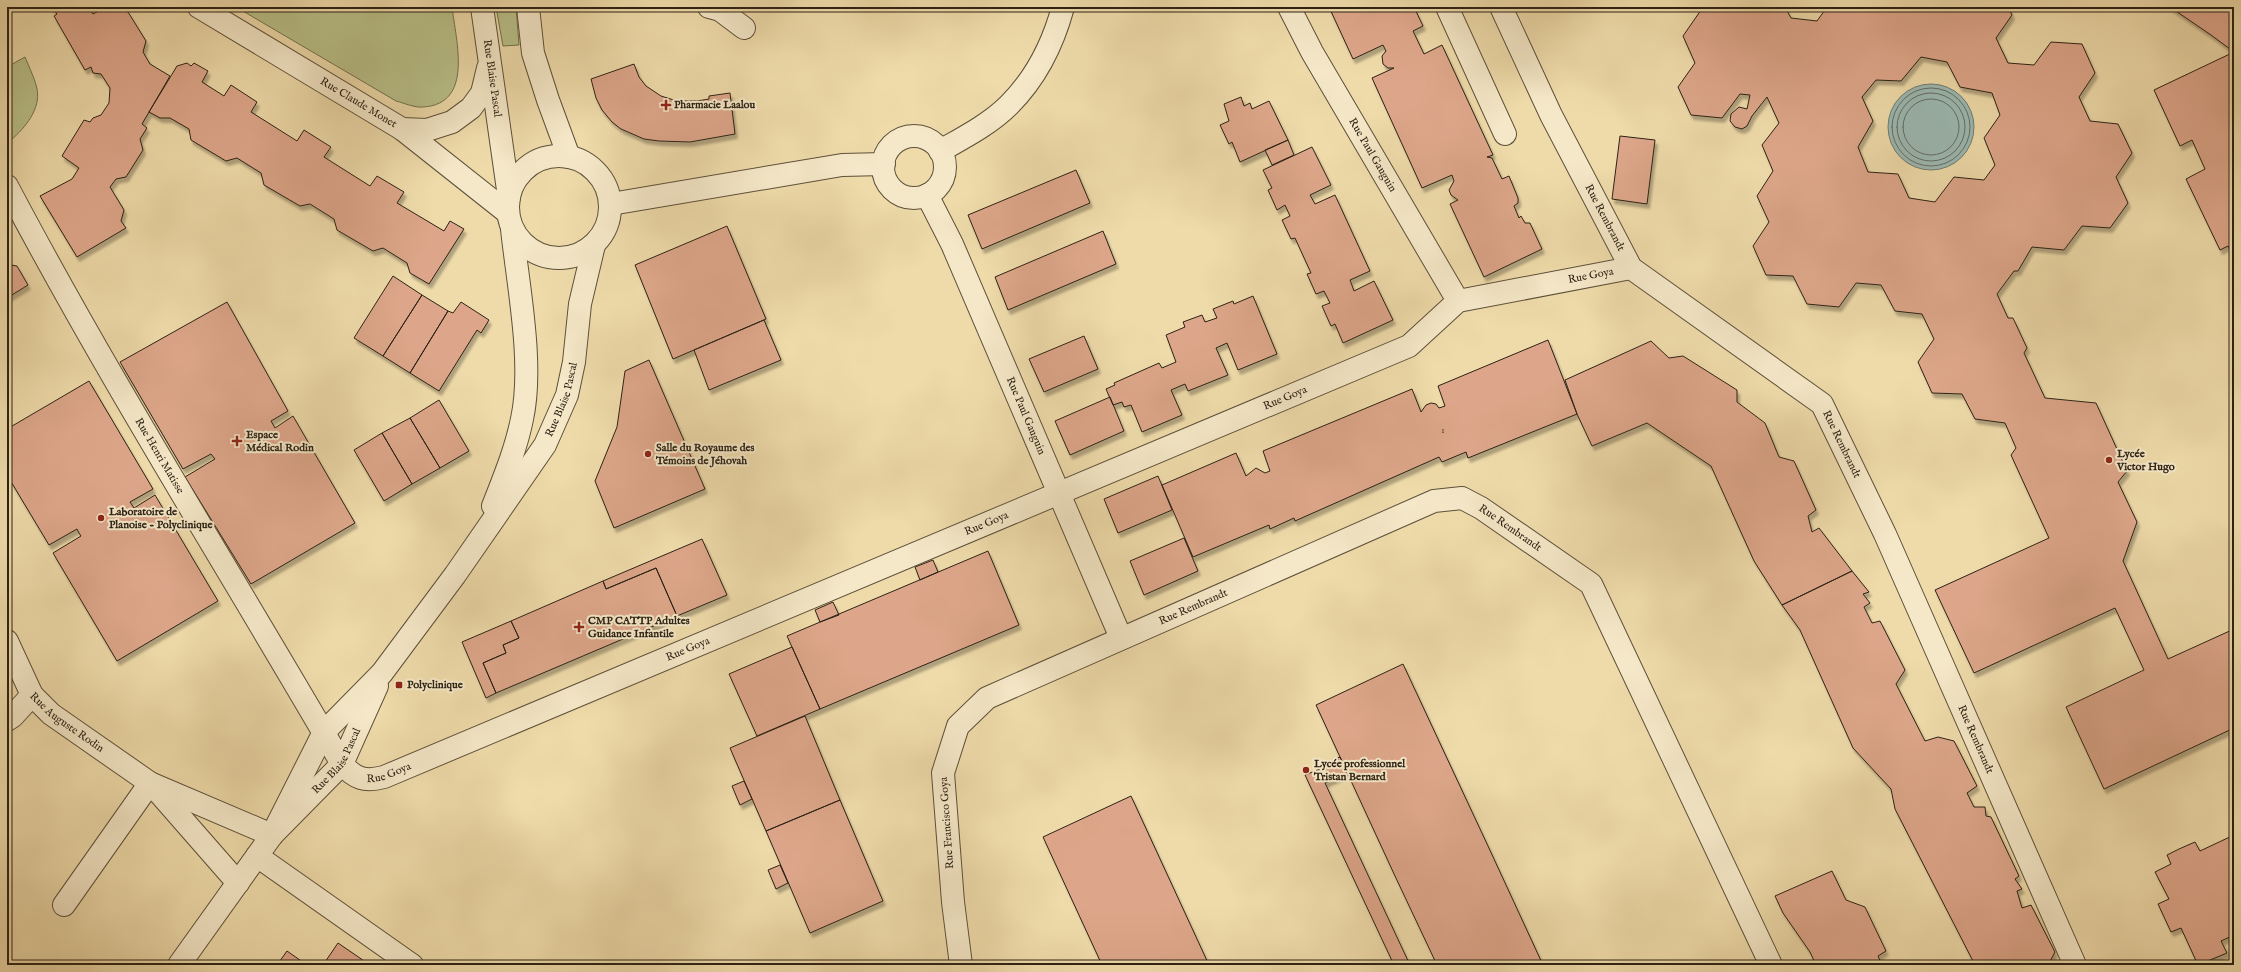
<svg xmlns="http://www.w3.org/2000/svg" width="2241" height="972" viewBox="0 0 2241 972" font-family="'IM FELL English',serif">
<style>
.green{fill:#b9c089;stroke:#72714f}
.water{fill:#9cb9b2;stroke:#6f7d73}
.lines{fill:none;stroke-linecap:round;stroke-linejoin:round}
.shore{stroke:#646e64;stroke-width:1}
.building{fill:#dda68a;stroke:#2c2215;fill-rule:evenodd;filter:url(#shadow)}
.minor-casing{stroke:#5d503a;stroke-width:24}
.minor{stroke:#f5e8c8;stroke-width:22}
.poi-dot{fill:#8f2418;stroke:#f5e8c8;stroke-width:1.5}
.labels{text-anchor:middle;dominant-baseline:central;stroke-width:4;stroke-linejoin:round;paint-order:stroke}
.number-label{font-size:9px;fill:#584332}
.street-label{font-size:11px;fill:#2c2215;stroke:#f5e8c8}
.poi-label{font-size:11px;font-weight:bold;fill:#2c2215;stroke:#f5e8c8;text-anchor:start}
</style>
<defs>
<filter id="shadow"><feDropShadow dx="2.5" dy="4.5" stdDeviation="1" flood-color="#0004"/></filter>
</defs>
<rect width="100%" height="100%" fill="#efdbaa"/>
<filter id="stains"><feTurbulence type="fractalNoise" baseFrequency=".005" numOctaves="4"/><feColorMatrix values="0 0 0 0 .2 0 0 0 0 .09 0 0 0 0 .02 0 0 0 .5 -.17"/></filter>
<radialGradient id="worn" r=".72"><stop offset=".6" stop-color="#630" stop-opacity="0"/><stop offset="1" stop-color="#630" stop-opacity=".3"/></radialGradient>
<path class="green" d="M 236,7 L 452,7 C 456,41 474,104 423,107 C 415,108 404,103 396,101 Z
M 496,7 L 516,7 L 519,45 L 503,46 Z
M 25,57 C 29,67 35,79 37,89 C 41,109 25,128 11,140 L 7,131 L 7,67 Z"/>
<path class="water" d="M1888 127a43 43 0 1 1 86 0a43 43 0 1 1-86 0Z"/>
<g class="lines">
<path class="shore" d="M1892 127a39 39 0 1 1 78 0a39 39 0 1 1-78 0Z
M1897 127a34 34 0 1 1 68 0a34 34 0 1 1-68 0Z
M1903 127a28 28 0 1 1 56 0a28 28 0 1 1-56 0Z"/>
</g>
<path class="building" d="M 52,7 L 89,7 L 93,14 L 106,7 L 117,7 L 128,12 L 146,41 L 143,52 L 150,64 L 170,76 L 142,124 L 147,128 L 140,139 L 143,150 L 126,177 L 116,179 L 110,187 L 124,210 L 121,221 L 126,228 L 77,257 L 40,196 L 72,179 L 79,168 L 62,156 L 84,120 L 90,122 L 93,118 L 101,115 L 109,103 L 110,88 L 101,74 L 93,73 L 91,67 L 85,70 L 54,16 L 57,14 Z
M 1329,7 L 1414,7 L 1423,26 L 1413,31 L 1424,54 L 1442,45 L 1493,155 L 1487,157 L 1492,158 L 1502,179 L 1509,176 L 1518,198 L 1518,203 L 1514,206 L 1519,218 L 1521,216 L 1525,223 L 1530,223 L 1542,249 L 1484,277 L 1450,204 L 1458,200 L 1451,195 L 1449,190 L 1454,181 L 1452,175 L 1422,188 L 1372,78 L 1394,68 L 1388,68 L 1383,64 L 1382,56 L 1386,51 L 1383,45 L 1353,59 Z
M 1699,7 L 1785,7 L 1791,18 L 1817,21 L 1827,7 L 2008,7 L 2012,15 L 1996,38 L 2008,63 L 2034,65 L 2051,42 L 2082,44 L 2095,73 L 2079,97 L 2090,121 L 2118,124 L 2132,153 L 2116,177 L 2128,203 L 2110,228 L 2082,226 L 2064,250 L 2032,247 L 2018,271 L 2014,271 L 1997,294 L 2008,318 L 2013,318 L 2027,348 L 2024,353 L 2045,398 L 2096,403 L 2127,471 L 2118,482 L 2137,522 L 2123,561 L 2168,659 L 2234,629 L 2234,728 L 2104,789 L 2066,707 L 2144,670 L 2115,608 L 1974,673 L 1935,590 L 2049,538 L 2011,455 L 2016,448 L 2005,423 L 1975,419 L 1962,394 L 1932,393 L 1918,362 L 1934,339 L 1922,314 L 1895,311 L 1881,285 L 1856,283 L 1839,307 L 1807,304 L 1793,276 L 1766,275 L 1753,246 L 1769,222 L 1757,196 L 1773,171 L 1762,145 L 1779,123 L 1767,97 L 1752,116 L 1747,126 L 1742,129 L 1735,127 L 1730,121 L 1731,114 L 1739,107 L 1747,109 L 1750,95 L 1740,94 L 1722,118 L 1691,115 L 1678,87 L 1695,63 L 1683,36 L 1701,10 ZM 1921,57 L 1947,62 L 1960,87 L 1992,93 L 2000,115 L 1984,138 L 1995,165 L 1984,180 L 1954,177 L 1935,202 L 1909,198 L 1898,174 L 1868,172 L 1858,147 L 1873,121 L 1862,97 L 1876,80 L 1901,81 Z
M 2170,7 L 2234,7 L 2234,52 L 2211,35 Z
M 2234,52 L 2234,258 L 2228,246 L 2220,250 L 2186,179 L 2205,169 L 2192,140 L 2180,146 L 2154,90 Z
M 187,63 L 191,66 L 194,63 L 208,71 L 202,82 L 224,96 L 231,85 L 257,102 L 251,112 L 297,141 L 304,130 L 331,147 L 324,157 L 370,186 L 377,176 L 404,192 L 397,203 L 444,231 L 450,221 L 464,229 L 429,284 L 410,273 L 407,263 L 383,248 L 373,251 L 337,230 L 334,219 L 310,204 L 300,206 L 264,185 L 261,173 L 237,158 L 226,161 L 191,140 L 189,129 L 170,118 L 160,118 L 149,112 L 177,66 Z
M 634,64 L 639,77 L 646,86 L 661,96 L 677,101 L 697,101 L 709,99 L 709,96 L 730,93 L 735,134 L 690,142 L 659,141 L 644,139 L 621,129 L 612,122 L 602,110 L 596,98 L 591,79 Z
M 1241,97 L 1244,106 L 1250,103 L 1252,109 L 1269,101 L 1288,140 L 1240,162 L 1232,142 L 1229,144 L 1220,125 L 1229,121 L 1224,104 Z
M 1620,136 L 1655,140 L 1647,204 L 1612,199 Z
M 1288,140 L 1294,155 L 1272,165 L 1265,150 Z
M 1312,147 L 1331,185 L 1310,195 L 1315,204 L 1335,195 L 1370,271 L 1350,280 L 1354,291 L 1374,281 L 1393,320 L 1343,343 L 1335,324 L 1331,326 L 1322,306 L 1330,303 L 1324,291 L 1316,294 L 1307,274 L 1311,273 L 1295,238 L 1291,239 L 1282,220 L 1290,216 L 1285,205 L 1277,210 L 1268,190 L 1272,188 L 1263,170 Z
M 1076,170 L 1090,203 L 982,249 L 968,215 Z
M 727,226 L 766,319 L 673,359 L 635,265 Z
M 1103,231 L 1116,264 L 1008,310 L 995,277 Z
M 7,258 L 11,265 L 17,266 L 28,285 L 7,298 Z
M 393,276 L 422,295 L 383,356 L 354,338 Z
M 422,295 L 448,311 L 410,373 L 383,356 Z
M 1253,296 L 1277,354 L 1238,370 L 1227,343 L 1216,348 L 1228,375 L 1188,391 L 1185,384 L 1171,390 L 1182,415 L 1142,432 L 1131,405 L 1124,407 L 1122,402 L 1113,405 L 1106,389 L 1115,385 L 1114,383 L 1159,363 L 1162,368 L 1176,362 L 1166,335 L 1185,327 L 1183,322 L 1202,315 L 1205,322 L 1217,318 L 1213,309 L 1233,301 L 1234,304 Z
M 227,302 L 288,411 L 271,421 L 275,428 L 293,416 L 355,523 L 251,584 L 185,477 L 215,459 L 211,454 L 183,469 L 120,362 Z
M 461,302 L 489,320 L 481,333 L 477,330 L 439,391 L 410,373 L 448,311 L 453,313 Z
M 764,320 L 781,360 L 709,390 L 694,350 Z
M 1084,336 L 1098,369 L 1044,392 L 1029,359 Z
M 1548,340 L 1577,414 L 1468,458 L 1466,452 L 1442,462 L 1439,457 L 1295,521 L 1294,518 L 1270,529 L 1269,525 L 1193,557 L 1162,485 L 1236,453 L 1246,476 L 1256,468 L 1265,473 L 1270,471 L 1263,451 L 1412,389 L 1421,412 L 1426,405 L 1431,403 L 1436,404 L 1439,408 L 1445,406 L 1438,386 Z
M 1651,341 L 1669,358 L 1683,356 L 1737,390 L 1737,402 L 1765,423 L 1779,457 L 1794,461 L 1816,510 L 1808,516 L 1812,532 L 1819,528 L 1852,571 L 1782,605 L 1754,561 L 1711,466 L 1647,423 L 1592,446 L 1577,414 L 1565,380 Z
M 649,360 L 705,489 L 614,528 L 595,481 L 617,427 L 625,371 Z
M 89,381 L 153,489 L 130,502 L 134,508 L 155,495 L 218,601 L 117,661 L 53,553 L 81,536 L 79,533 L 77,529 L 49,545 L 7,475 L 7,429 Z
M 1110,397 L 1124,431 L 1070,455 L 1055,421 Z
M 439,400 L 469,451 L 440,468 L 410,418 Z
M 410,418 L 440,468 L 412,484 L 382,433 Z
M 382,433 L 412,484 L 384,501 L 354,450 Z
M 1158,476 L 1172,510 L 1118,533 L 1104,499 Z
M 1184,538 L 1198,571 L 1144,595 L 1130,561 Z
M 702,539 L 727,595 L 677,616 L 656,568 L 606,589 L 603,581 Z
M 988,551 L 1019,625 L 820,709 L 787,636 Z
M 933,560 L 938,572 L 920,580 L 915,567 Z
M 656,568 L 677,616 L 496,693 L 483,663 L 506,653 L 503,645 L 519,638 L 511,621 L 603,581 L 606,589 Z
M 1852,571 L 1869,592 L 1863,594 L 1870,603 L 1864,607 L 1872,623 L 1880,621 L 1905,670 L 1896,684 L 1925,741 L 1938,737 L 1954,741 L 1977,786 L 1967,793 L 1974,807 L 1985,807 L 1986,816 L 1991,817 L 2019,876 L 2015,879 L 2022,889 L 2017,891 L 2022,908 L 2031,905 L 2055,952 L 2048,965 L 1975,965 L 1895,809 L 1891,789 L 1853,748 L 1800,630 L 1782,605 Z
M 833,602 L 839,615 L 820,622 L 815,610 Z
M 511,621 L 519,638 L 503,645 L 506,653 L 483,663 L 496,693 L 486,698 L 462,642 Z
M 792,647 L 820,709 L 757,736 L 729,674 Z
M 1403,664 L 1488,846 L 1543,965 L 1437,965 L 1395,876 L 1316,705 Z
M 805,716 L 840,800 L 766,831 L 730,748 Z
M 1340,757 L 1348,775 L 1346,776 L 1345,774 L 1325,783 L 1410,965 L 1394,965 L 1305,775 L 1339,761 L 1337,758 Z
M 744,781 L 752,799 L 740,805 L 732,786 Z
M 1131,796 L 1209,965 L 1102,965 L 1043,837 Z
M 840,800 L 883,901 L 810,933 L 766,831 Z
M 2234,835 L 2234,935 L 2221,941 L 2227,953 L 2198,965 L 2181,928 L 2171,932 L 2158,904 L 2169,899 L 2155,872 L 2171,864 L 2167,855 L 2179,849 L 2195,842 L 2200,851 Z
M 780,865 L 788,883 L 776,889 L 768,870 Z
M 1832,871 L 1846,900 L 1865,907 L 1886,951 L 1878,956 L 1882,965 L 1816,965 L 1810,952 L 1783,913 L 1775,896 Z
M 338,943 L 370,965 L 323,965 Z
M 287,951 L 307,965 L 277,965 Z"/>
<g class="lines">
<g class="minor-casing">
<g id="minor">
<path id="s1" d="M 199,7 L 402,129 L 508,213"/>
<path id="s2" d="M 482,7 L 509,197"/>
<path d="M 528,7 L 533,53 L 548,100 L 569,157"/>
<path d="M 709,7 L 720,10 L 744,28"/>
<path id="s3" d="M 1289,7 L 1312,52 L 1458,301"/>
<path d="M 1447,7 L 1505,134"/>
<path id="s4" d="M 1501,7 L 1551,115 L 1631,268 L 1822,404 L 1885,534 L 2075,965"/>
<path d="M 402,129 L 427,130 L 452,122 L 471,108 L 482,93 L 488,68"/>
<circle cx="914" cy="167" r="31"/>
<path d="M 940,151 C 963,138 990,124 1009,105 C 1036,78 1053,44 1063,7"/>
<circle cx="559" cy="207" r="51"/>
<path id="s5" d="M 7,186 C 111,383 230,571 342,764 C 355,779 365,782 384,777 L 1409,346 L 1458,301 L 1631,268"/>
<path id="s6" d="M 927,195 L 952,244 L 1121,638"/>
<path d="M 611,204 L 842,165 L 884,164"/>
<path d="M 493,506 C 504,478 516,449 522,419 C 534,364 518,286 512,229"/>
<path id="s7" d="M 7,641 L 32,695 L 51,714 L 150,783 L 272,835"/>
<path d="M 7,720 L 13,716 L 32,695"/>
<path d="M 154,787 L 238,883"/>
<path id="s8" d="M 272,835 L 324,732 L 382,673 L 455,575 L 545,445 L 567,395 L 574,362 L 580,304 L 594,245"/>
<path d="M 257,856 L 412,965"/>
<path d="M 64,905 L 150,783"/>
<path id="s9" d="M 179,965 L 272,835 L 342,764 L 377,686"/>
<path id="s10" d="M 961,965 L 953,902 L 943,773 L 958,726 L 987,698 L 1434,501 L 1462,498 L 1481,508 L 1591,584 L 1771,965"/>
</g>
</g>
<use href="#minor" class="minor"/>
</g>
<g class="poi-dot">
<path d="M664 99h4v4h4v4h-4v4h-4v-4h-4v-4h4z"/>
<path d="M235 435h4v4h4v4h-4v4h-4v-4h-4v-4h4z"/>
<circle cx="648" cy="454" r="4"/>
<circle cx="2109" cy="460" r="4"/>
<circle cx="101" cy="518" r="4"/>
<path d="M577 621h4v4h4v4h-4v4h-4v-4h-4v-4h4z"/>
<rect x="395" y="681" width="8" height="8" rx="2"/>
<circle cx="1306" cy="770" r="4"/>
</g>
<g class="labels">
<g class="number-label">
<text x="1443" y="430">1</text>
</g>
<g class="street-label">
<text stroke="none"><textPath href="#s2" startOffset="72">Rue Blaise Pascal</textPath></text>
<text stroke="none"><textPath href="#s1" startOffset="186">Rue Claude Monet</textPath></text>
<text stroke="none"><textPath href="#s3" startOffset="170">Rue Paul Gauguin</textPath></text>
<text stroke="none"><textPath href="#s4" startOffset="235">Rue Rembrandt</textPath></text>
<text stroke="none"><textPath href="#s5" startOffset="2029">Rue Goya</textPath></text>
<text stroke="none"><textPath href="#s5" startOffset="1693">Rue Goya</textPath></text>
<text stroke="none"><textPath href="#s8" startOffset="527">Rue Blaise Pascal</textPath></text>
<text stroke="none"><textPath href="#s6" startOffset="242">Rue Paul Gauguin</textPath></text>
<text stroke="none"><textPath href="#s4" startOffset="571">Rue Rembrandt</textPath></text>
<text stroke="none"><textPath href="#s5" startOffset="310">Rue Henri Matisse</textPath></text>
<text stroke="none"><textPath href="#s5" startOffset="1369">Rue Goya</textPath></text>
<text stroke="none"><textPath href="#s10" startOffset="856">Rue Rembrandt</textPath></text>
<text stroke="none"><textPath href="#s10" startOffset="508">Rue Rembrandt</textPath></text>
<text stroke="none"><textPath href="#s5" startOffset="1045">Rue Goya</textPath></text>
<text stroke="none"><textPath href="#s7" startOffset="104">Rue Auguste Rodin</textPath></text>
<text stroke="none"><textPath href="#s4" startOffset="895">Rue Rembrandt</textPath></text>
<text stroke="none"><textPath href="#s9" startOffset="259">Rue Blaise Pascal</textPath></text>
<text stroke="none"><textPath href="#s5" startOffset="721">Rue Goya</textPath></text>
<text transform="translate(947 823) rotate(-94)">Rue Francisco Goya</text>
</g>
<g class="poi-label">
<text x="674" y="105">Pharmacie Laalou</text>
<text x="246" y="435">Espace<tspan x="246" dy="13">Médical Rodin</tspan></text>
<text x="656" y="448">Salle du Royaume des<tspan x="656" dy="13">Témoins de Jéhovah</tspan></text>
<text x="2117" y="454">Lycée<tspan x="2117" dy="13">Victor Hugo</tspan></text>
<text x="109" y="512">Laboratoire de<tspan x="109" dy="13">Planoise - Polyclinique</tspan></text>
<text x="588" y="621">CMP CATTP Adultes<tspan x="588" dy="13">Guidance Infantile</tspan></text>
<text x="407" y="685">Polyclinique</text>
<text x="1314" y="764">Lycée professionnel<tspan x="1314" dy="13">Tristan Bernard</tspan></text>
</g>
</g>
<rect width="2241" height="972" fill="none" stroke="#efdbaa" stroke-width="24"/>
<rect x="8" y="8" width="2225" height="956" fill="none" stroke="#2c2215" stroke-width="2"/>
<rect x="12" y="12" width="2217" height="948" fill="none" stroke="#2c2215"/>
<rect width="100%" height="100%" filter="url(#stains)"/>
<rect width="100%" height="100%" fill="url(#worn)"/>
</svg>
